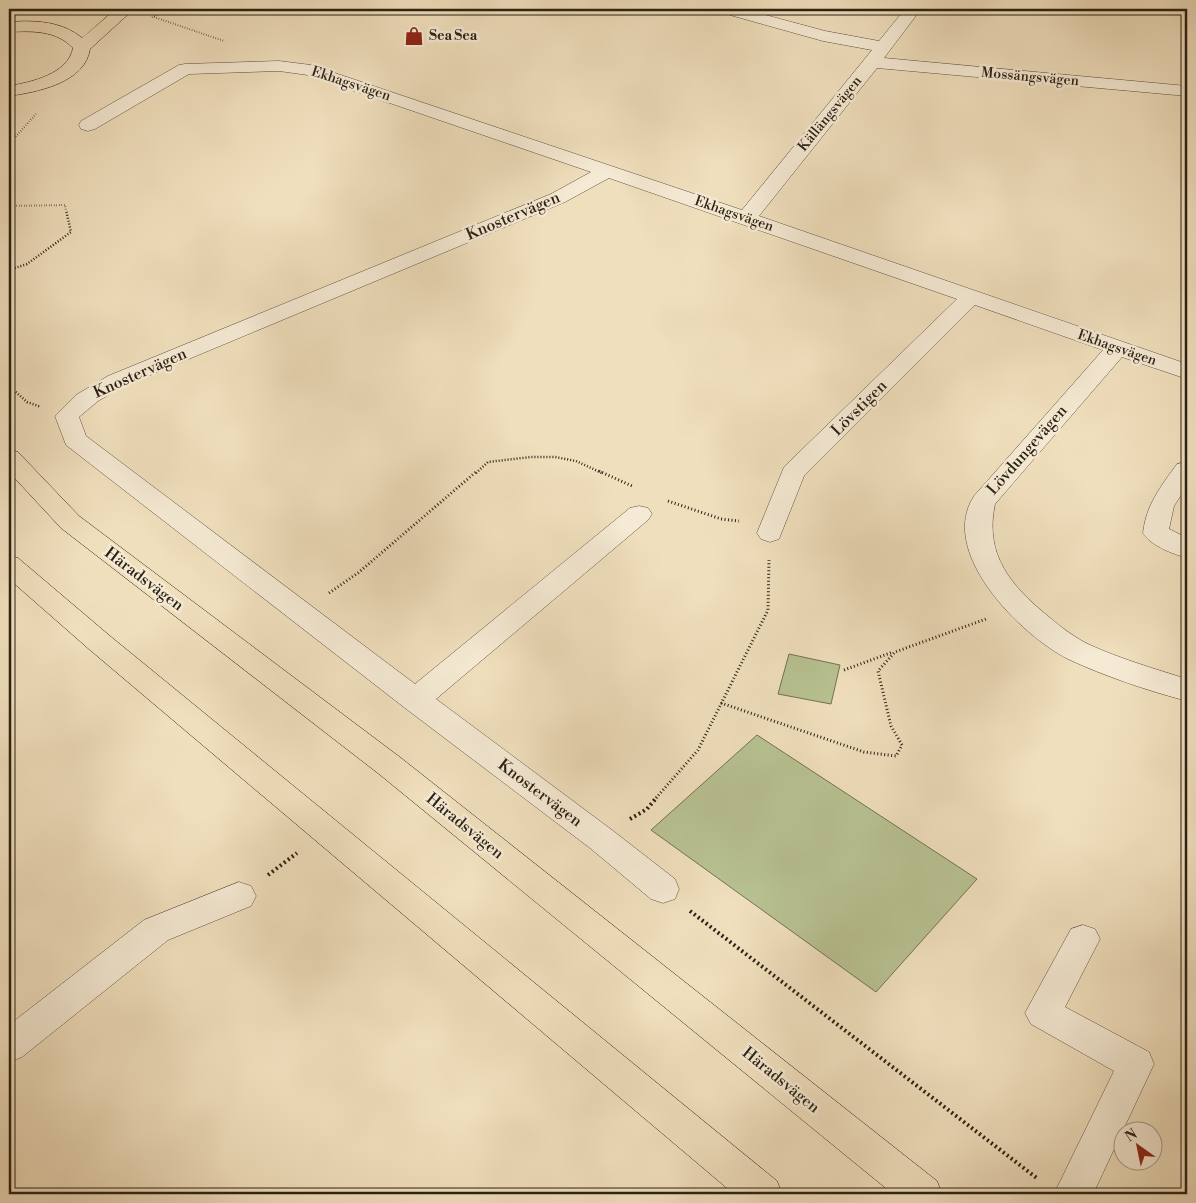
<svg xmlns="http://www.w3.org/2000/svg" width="1196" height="1203" viewBox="0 0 1196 1203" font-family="'Libre Bodoni',serif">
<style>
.green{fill:#b8c292;stroke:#727254}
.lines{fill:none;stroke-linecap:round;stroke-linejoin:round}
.minor-casing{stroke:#5c503f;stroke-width:1}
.major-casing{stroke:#2b2115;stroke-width:1}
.path-far3{stroke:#2b2115;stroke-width:2;stroke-dasharray:0.5 2;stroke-linecap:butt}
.path-far2{stroke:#2b2115;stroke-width:2.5;stroke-dasharray:1 2;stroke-linecap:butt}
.path-far1{stroke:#2b2115;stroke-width:3;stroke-dasharray:1 2.5;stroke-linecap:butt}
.path{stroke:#2b2115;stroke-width:4;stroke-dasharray:2 3;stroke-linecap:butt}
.minor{fill:#f5ead4;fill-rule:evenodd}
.major{fill:#f0dfbd;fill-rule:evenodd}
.labels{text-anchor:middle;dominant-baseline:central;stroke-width:5;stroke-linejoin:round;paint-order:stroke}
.far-poi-label{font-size:14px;font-weight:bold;fill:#2b2115;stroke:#f5ead4;text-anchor:start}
.far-street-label{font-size:14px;fill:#2b2115;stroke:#f5ead4}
.street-label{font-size:16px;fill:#2b2115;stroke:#f5ead4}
</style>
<rect width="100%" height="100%" fill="#f0dfbd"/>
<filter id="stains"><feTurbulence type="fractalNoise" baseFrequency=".004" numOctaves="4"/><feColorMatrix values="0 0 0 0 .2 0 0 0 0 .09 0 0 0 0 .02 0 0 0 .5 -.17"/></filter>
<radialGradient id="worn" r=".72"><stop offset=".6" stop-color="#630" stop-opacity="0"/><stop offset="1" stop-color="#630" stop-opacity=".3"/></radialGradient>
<path class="green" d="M 789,654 L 840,665 L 831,704 L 778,694 Z
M 757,735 L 977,879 L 876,992 L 651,830 Z"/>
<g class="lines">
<g class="minor-casing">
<path id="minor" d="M 730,9 L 743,9 L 825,31 L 879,41 L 905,9 L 921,9 L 884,58 L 1187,86 L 1187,96 L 877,68 L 759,216 L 1187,364 L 1187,379 L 1122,357 L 995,504 C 984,555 1011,586 1049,617 C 1061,627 1075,638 1090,645 C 1121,659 1155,669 1187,679 L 1187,701 C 1149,691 1104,676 1068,659 C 1022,636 937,553 974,496 L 1103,350 L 975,305 L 804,476 L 779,539 L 770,542 L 761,539 L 757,533 L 784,467 L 957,299 L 609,178 L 565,202 L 124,386 L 98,401 L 79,417 L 86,436 L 415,684 L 630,508 L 639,506 L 648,508 L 652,514 L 648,520 L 436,699 L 612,830 L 675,879 L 679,889 L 675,899 L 663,903 L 651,899 L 590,848 L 405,708 L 66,445 L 55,416 L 76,395 L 108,376 L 551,194 L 591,172 L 308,75 L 279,71 L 189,74 L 95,129 L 88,131 L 81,129 L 79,125 L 81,121 L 179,65 L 185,64 L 279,61 L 311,65 L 742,210 L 872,50 L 823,41 L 730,15 L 728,12 Z
M 1187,462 L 1187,486 L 1174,506 L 1169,529 L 1187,538 L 1187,558 C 1173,554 1151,546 1143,533 C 1146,505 1161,486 1177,464 Z
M 239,882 L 251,886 L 256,896 L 251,906 L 168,940 L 22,1057 L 9,1062 L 9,1025 L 144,920 Z
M 1083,925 L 1095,929 L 1100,939 L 1065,1007 L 1149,1052 L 1154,1064 L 1093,1194 L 1054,1194 L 1114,1071 L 1031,1024 L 1025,1013 L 1071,929 Z"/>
</g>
<g class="major-casing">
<path id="major" d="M 116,9 L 134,9 L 90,49 C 85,83 37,92 9,96 L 9,86 C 32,82 68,74 73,48 C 56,30 32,31 9,32 L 9,22 C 34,20 62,21 82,38 Z
M 9,449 L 18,452 L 79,516 L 401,758 L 937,1181 L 942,1194 L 893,1194 L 379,774 L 61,528 L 9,472 Z
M 9,555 L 18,558 L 110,636 L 777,1181 L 782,1194 L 734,1194 L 90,650 L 9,579 Z"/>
</g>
<path class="path-far3" d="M 152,17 L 170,9
M 154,17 L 224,41
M 9,144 L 36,114
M 9,206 L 65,205 L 66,211"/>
<path class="path-far2" d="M 9,270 L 27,264 L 71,232 L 66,210
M 9,386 L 27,402 L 41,407
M 476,473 L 488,462 L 531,457 L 555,457 L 576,461 L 602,473"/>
<path class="path-far1" d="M 599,471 L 632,486
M 668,501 L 721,519 L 739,521
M 329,593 L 358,573 L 477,471
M 844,670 L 893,652
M 721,703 L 864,752 L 896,756 L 902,745 L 891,726 L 878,671 L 895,652 L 986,619
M 656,798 L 698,750 L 768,610 L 769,560"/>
<path class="path" d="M 630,819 L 647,809 L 657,797
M 268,875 L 297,853
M 690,911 L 1038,1179"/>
<use href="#minor" class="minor"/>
<use href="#major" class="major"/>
</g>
<defs>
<g id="shop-bare" transform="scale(1.5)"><path d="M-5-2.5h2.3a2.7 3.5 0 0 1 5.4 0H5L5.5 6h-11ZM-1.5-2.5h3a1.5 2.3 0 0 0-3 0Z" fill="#8f2418" stroke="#f5ead4" stroke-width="2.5" paint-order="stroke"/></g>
</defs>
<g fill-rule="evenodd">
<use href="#shop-bare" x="414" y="36"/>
</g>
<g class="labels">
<g class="far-poi-label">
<text x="429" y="36">Sea Sea</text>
</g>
<g class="far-street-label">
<text transform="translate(1030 77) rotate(5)">Mossängsvägen</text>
<text transform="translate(351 84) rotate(18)">Ekhagsvägen</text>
<text transform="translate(830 114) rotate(-51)">Källängsvägen</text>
<text transform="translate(734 214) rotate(19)">Ekhagsvägen</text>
<text transform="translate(1117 348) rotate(19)">Ekhagsvägen</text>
</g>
<g class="street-label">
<text transform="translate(513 216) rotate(-23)">Knostervägen</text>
<text transform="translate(140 373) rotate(-24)">Knostervägen</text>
<text transform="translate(859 408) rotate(-45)">Lövstigen</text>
<text transform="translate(1027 450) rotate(-49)">Lövdungevägen</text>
<text transform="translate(144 579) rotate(37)">Häradsvägen</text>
<text transform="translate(540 793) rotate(37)">Knostervägen</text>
<text transform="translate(465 826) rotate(39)">Häradsvägen</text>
<text transform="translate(781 1080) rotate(39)">Häradsvägen</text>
</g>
</g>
<rect width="1196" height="1203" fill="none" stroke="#f0dfbd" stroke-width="30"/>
<rect x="10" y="10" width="1176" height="1183" fill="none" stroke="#2b2115" stroke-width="2.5"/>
<rect x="15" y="15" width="1166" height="1173" fill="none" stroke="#2b2115"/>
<g transform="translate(1138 1146) rotate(327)"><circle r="24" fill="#f5ead4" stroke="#a49a88"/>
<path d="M0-4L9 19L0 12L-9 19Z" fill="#8f2418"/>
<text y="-8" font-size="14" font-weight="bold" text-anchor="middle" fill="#2b2115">N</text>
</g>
<rect width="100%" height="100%" filter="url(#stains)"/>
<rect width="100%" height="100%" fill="url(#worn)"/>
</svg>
